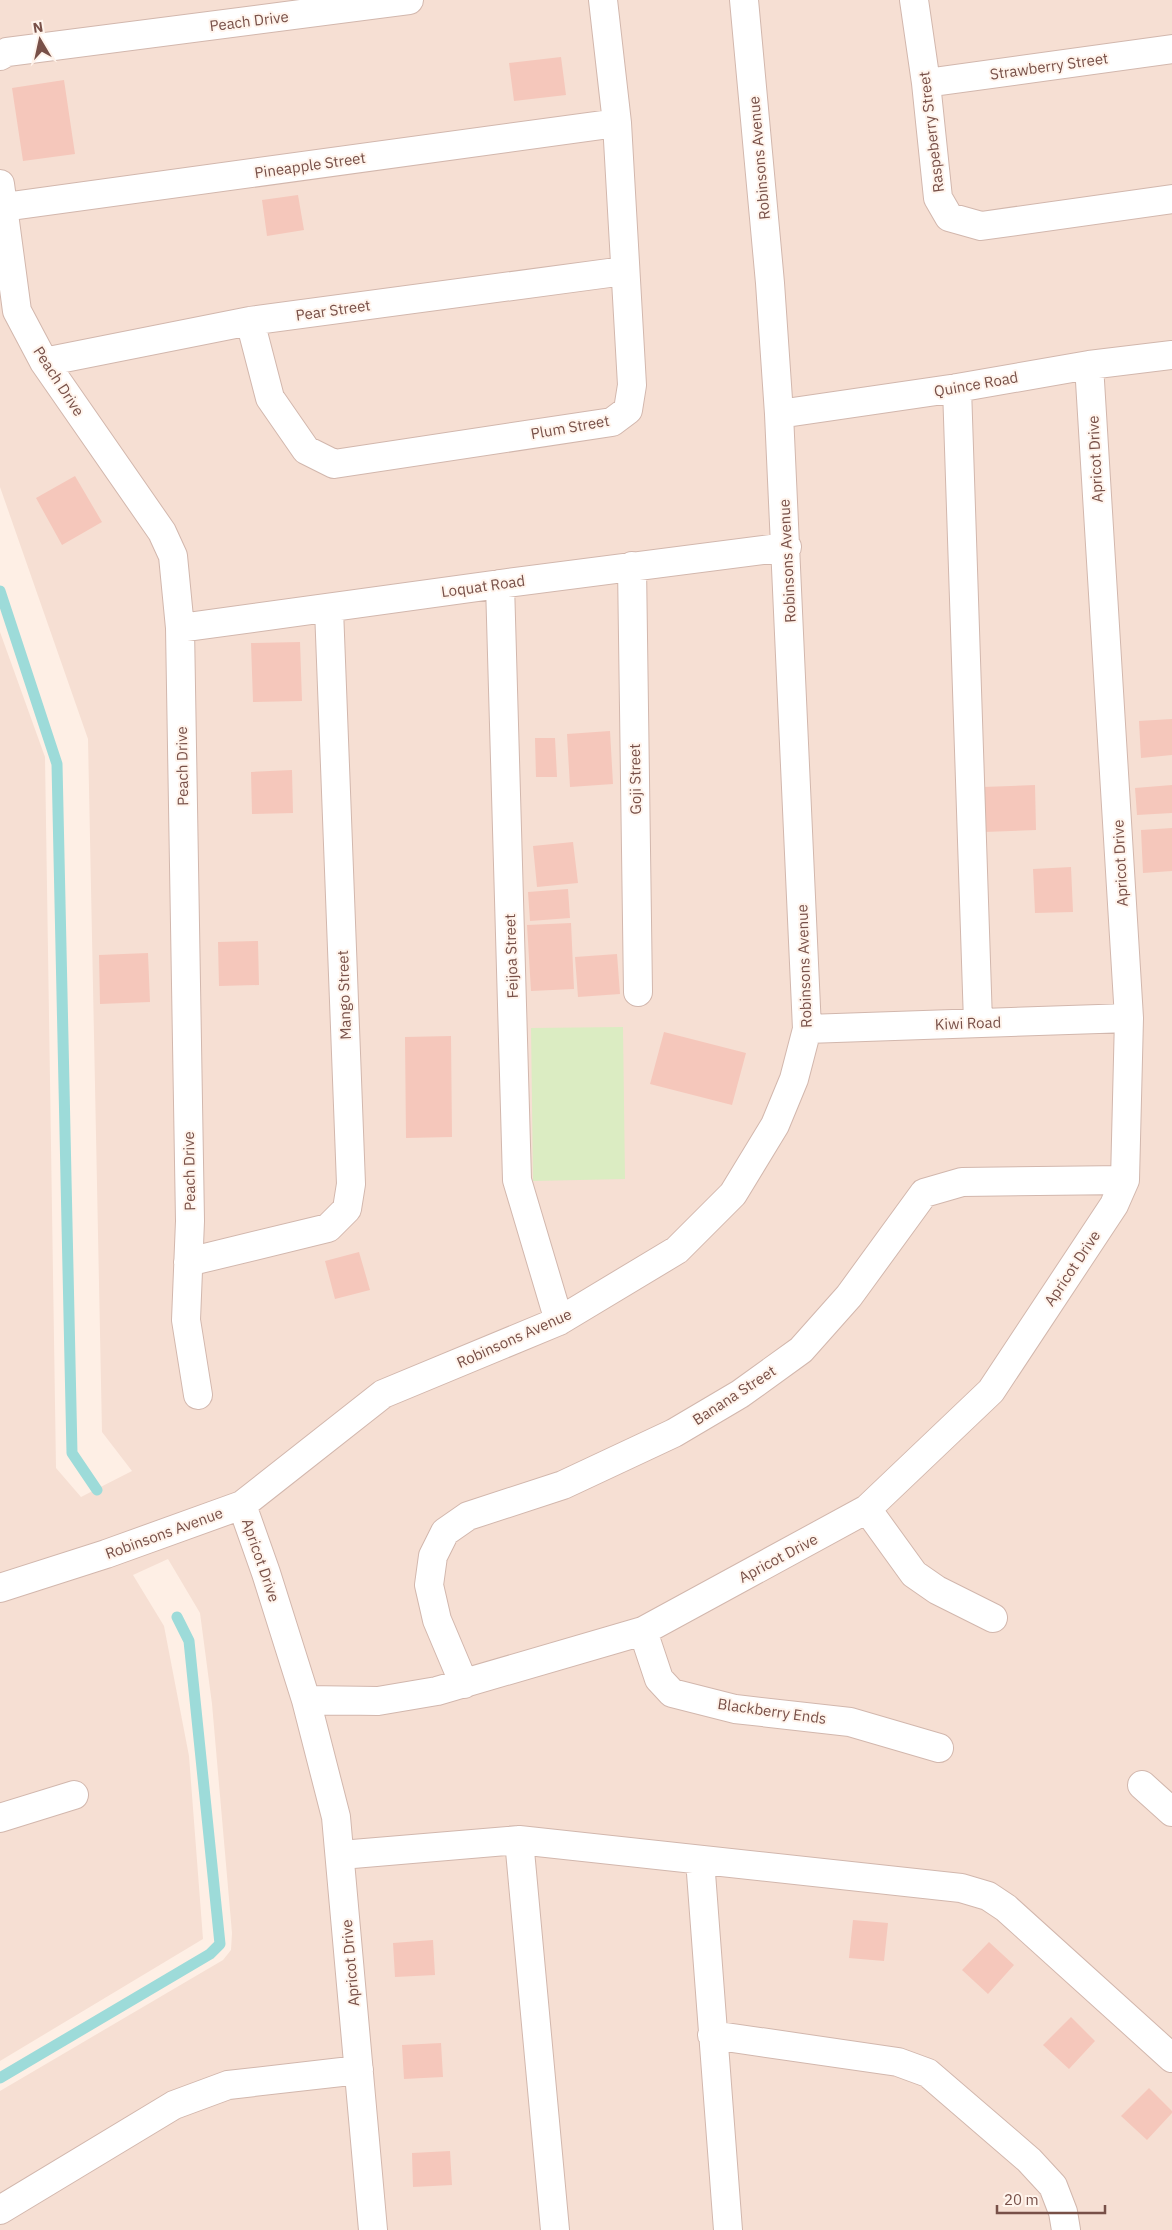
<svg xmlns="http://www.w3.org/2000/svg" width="1172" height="2230" viewBox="0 0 1172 2230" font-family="'IBM Plex Sans',sans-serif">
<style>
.residential{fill:#f6dfd3}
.green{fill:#dbecc2}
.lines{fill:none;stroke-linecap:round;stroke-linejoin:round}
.stream{stroke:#9ddbd9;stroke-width:11}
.building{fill:#f5c7bb}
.street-casing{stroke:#d2b7ad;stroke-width:30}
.street{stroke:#fff;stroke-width:28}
.labels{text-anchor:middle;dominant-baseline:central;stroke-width:4;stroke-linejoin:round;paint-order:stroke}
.street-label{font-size:15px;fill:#785048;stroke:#fff4ec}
</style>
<rect width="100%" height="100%" fill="#feefe5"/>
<path class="residential" d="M 0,0 L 1172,0 L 1172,2230 L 0,2230 L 0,2091 L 223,1960 L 231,1950 L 232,1933 L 212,1704 L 200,1613 L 168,1559 L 133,1575 L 164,1626 L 189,1756 L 203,1939 L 0,2061 L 0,632 L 45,757 L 56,1468 L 81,1497 L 132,1471 L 102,1432 L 88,739 L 0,487 Z"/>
<path class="green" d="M 623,1027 L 625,1179 L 533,1181 L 531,1028 Z"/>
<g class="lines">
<path class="stream" d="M 0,591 L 57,764 L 72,1453 L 97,1490
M 0,2078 L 210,1954 L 220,1944 L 189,1641 L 177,1617"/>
</g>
<path class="building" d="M 561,57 L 566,95 L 514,101 L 509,63 Z
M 64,80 L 75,154 L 23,161 L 12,88 Z
M 298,195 L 304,230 L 267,236 L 262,200 Z
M 75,476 L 102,522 L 62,545 L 36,498 Z
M 300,642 L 302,701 L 253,702 L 251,643 Z
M 1172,719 L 1172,755 L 1141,758 L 1139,721 Z
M 610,731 L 613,784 L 570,787 L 567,734 Z
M 535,738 L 555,738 L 557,777 L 536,777 Z
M 292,770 L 293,813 L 252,814 L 251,772 Z
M 1035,785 L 1036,830 L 984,832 L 982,787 Z
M 1172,785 L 1172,813 L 1137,815 L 1135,788 Z
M 1172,828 L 1172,871 L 1143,873 L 1141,830 Z
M 573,842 L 578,883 L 537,887 L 533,846 Z
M 1071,867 L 1073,912 L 1035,913 L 1033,869 Z
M 568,889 L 570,918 L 530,921 L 528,892 Z
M 571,923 L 574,989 L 531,991 L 527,925 Z
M 258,941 L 259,985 L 219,986 L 218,942 Z
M 148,953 L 150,1002 L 100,1004 L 99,955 Z
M 617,954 L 620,994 L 578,997 L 575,957 Z
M 664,1032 L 746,1053 L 732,1105 L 650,1084 Z
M 451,1036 L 452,1137 L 406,1138 L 405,1037 Z
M 359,1252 L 370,1290 L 335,1299 L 325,1261 Z
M 853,1920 L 888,1923 L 884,1961 L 849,1958 Z
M 433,1940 L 435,1975 L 395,1977 L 393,1943 Z
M 989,1942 L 1014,1965 L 988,1994 L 962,1970 Z
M 1071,2017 L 1095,2041 L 1069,2069 L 1043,2045 Z
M 441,2043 L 443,2077 L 404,2079 L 402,2045 Z
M 1149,2088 L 1172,2111 L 1172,2113 L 1147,2140 L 1121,2116 Z
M 450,2151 L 452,2185 L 413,2187 L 412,2153 Z"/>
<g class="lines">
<g class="street-casing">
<path id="street" d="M 914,0 L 926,83 L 938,198 L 949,217 L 981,226 L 1172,199
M 0,56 L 7,52 L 409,0
M 926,83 L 1172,49
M 0,184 L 17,311 L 44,362 L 162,532 L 173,556 L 180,628 L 190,1221 L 186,1320 L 198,1395
M 4,207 L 617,123
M 250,321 L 270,398 L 306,450 L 334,464 L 612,422 L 628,410 L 632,385 L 617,123 L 603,0
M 44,362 L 250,321 L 624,271
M 957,388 L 978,1022
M 779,414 L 957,388 L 1089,365 L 1172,355
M 632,566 L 638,992
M 500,584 L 517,1180 L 559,1321
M 180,628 L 500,584 L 787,547
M 807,1029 L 1129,1018
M 188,1262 L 328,1228 L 347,1209 L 351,1184 L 329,609
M 242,1505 L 266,1573 L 306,1700 L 336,1817 L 373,2230
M 867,1509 L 914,1574 L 937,1590 L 993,1618
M 0,1588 L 106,1554 L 242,1505 L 383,1394 L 559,1321 L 677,1250 L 733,1194 L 775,1125 L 794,1079 L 807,1029 L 779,414 L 770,283 L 744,0
M 643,1631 L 659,1679 L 672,1693 L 735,1709 L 850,1722 L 939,1748
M 464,1684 L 437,1620 L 429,1585 L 433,1556 L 445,1532 L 468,1516 L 563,1485 L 674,1433 L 740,1394 L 801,1350 L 849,1296 L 924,1193 L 962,1182 L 1125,1180
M 306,1700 L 378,1701 L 437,1691 L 643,1631 L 867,1509 L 991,1391 L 1114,1205 L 1125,1180 L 1129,1018 L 1089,365
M 1142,1785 L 1172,1812
M 0,1818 L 74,1795
M 519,1840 L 555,2230
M 341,1855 L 519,1840 L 961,1888 L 988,1896 L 1006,1908 L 1172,2058
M 700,1860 L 728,2230
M 712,2035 L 898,2062 L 928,2073 L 1029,2160 L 1053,2186 L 1063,2212 L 1066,2230
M 0,2210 L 174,2105 L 228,2085 L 359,2070"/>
</g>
<use href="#street" class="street"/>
</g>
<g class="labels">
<g class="street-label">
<text transform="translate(249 21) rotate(-7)">Peach Drive</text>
<text transform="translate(1049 66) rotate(-8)">Strawberry Street</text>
<text transform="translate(931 132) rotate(-97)">Raspeberry Street</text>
<text transform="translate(759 158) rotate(-95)">Robinsons Avenue</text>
<text transform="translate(310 165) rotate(-8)">Pineapple Street</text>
<text transform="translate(333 310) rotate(-8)">Pear Street</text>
<text transform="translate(59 381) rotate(57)">Peach Drive</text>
<text transform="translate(976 384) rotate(-10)">Quince Road</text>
<text transform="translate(570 427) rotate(-10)">Plum Street</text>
<text transform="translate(1095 459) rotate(-93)">Apricot Drive</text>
<text transform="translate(787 561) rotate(-93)">Robinsons Avenue</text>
<text transform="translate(483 586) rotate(-8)">Loquat Road</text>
<text transform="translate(182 766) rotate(-91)">Peach Drive</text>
<text transform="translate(635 779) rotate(-91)">Goji Street</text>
<text transform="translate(1120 863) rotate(-93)">Apricot Drive</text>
<text transform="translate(511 956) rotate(-92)">Feijoa Street</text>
<text transform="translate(804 966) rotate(-92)">Robinsons Avenue</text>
<text transform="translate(344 995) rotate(-92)">Mango Street</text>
<text transform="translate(968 1023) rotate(-2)">Kiwi Road</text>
<text transform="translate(189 1171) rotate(-91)">Peach Drive</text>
<text transform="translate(1072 1268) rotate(-56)">Apricot Drive</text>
<text transform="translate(514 1338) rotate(-24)">Robinsons Avenue</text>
<text transform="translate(734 1395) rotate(-33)">Banana Street</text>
<text transform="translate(164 1533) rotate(-20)">Robinsons Avenue</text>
<text transform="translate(778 1558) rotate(-28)">Apricot Drive</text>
<text transform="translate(261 1560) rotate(71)">Apricot Drive</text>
<text transform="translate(772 1711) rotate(8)">Blackberry Ends</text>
<text transform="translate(350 1963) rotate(-95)">Apricot Drive</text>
</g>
</g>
<g transform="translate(40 40) rotate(351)" stroke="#fff4ec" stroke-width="4" paint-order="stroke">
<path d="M0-4L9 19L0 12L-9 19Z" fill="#785048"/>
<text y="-8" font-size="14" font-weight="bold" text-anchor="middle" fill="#785048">N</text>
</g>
<path d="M997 2205v8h108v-8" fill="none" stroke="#785048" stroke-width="2.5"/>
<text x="1004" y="2205" font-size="15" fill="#785048" stroke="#fff4ec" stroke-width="4" paint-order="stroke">20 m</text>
</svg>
